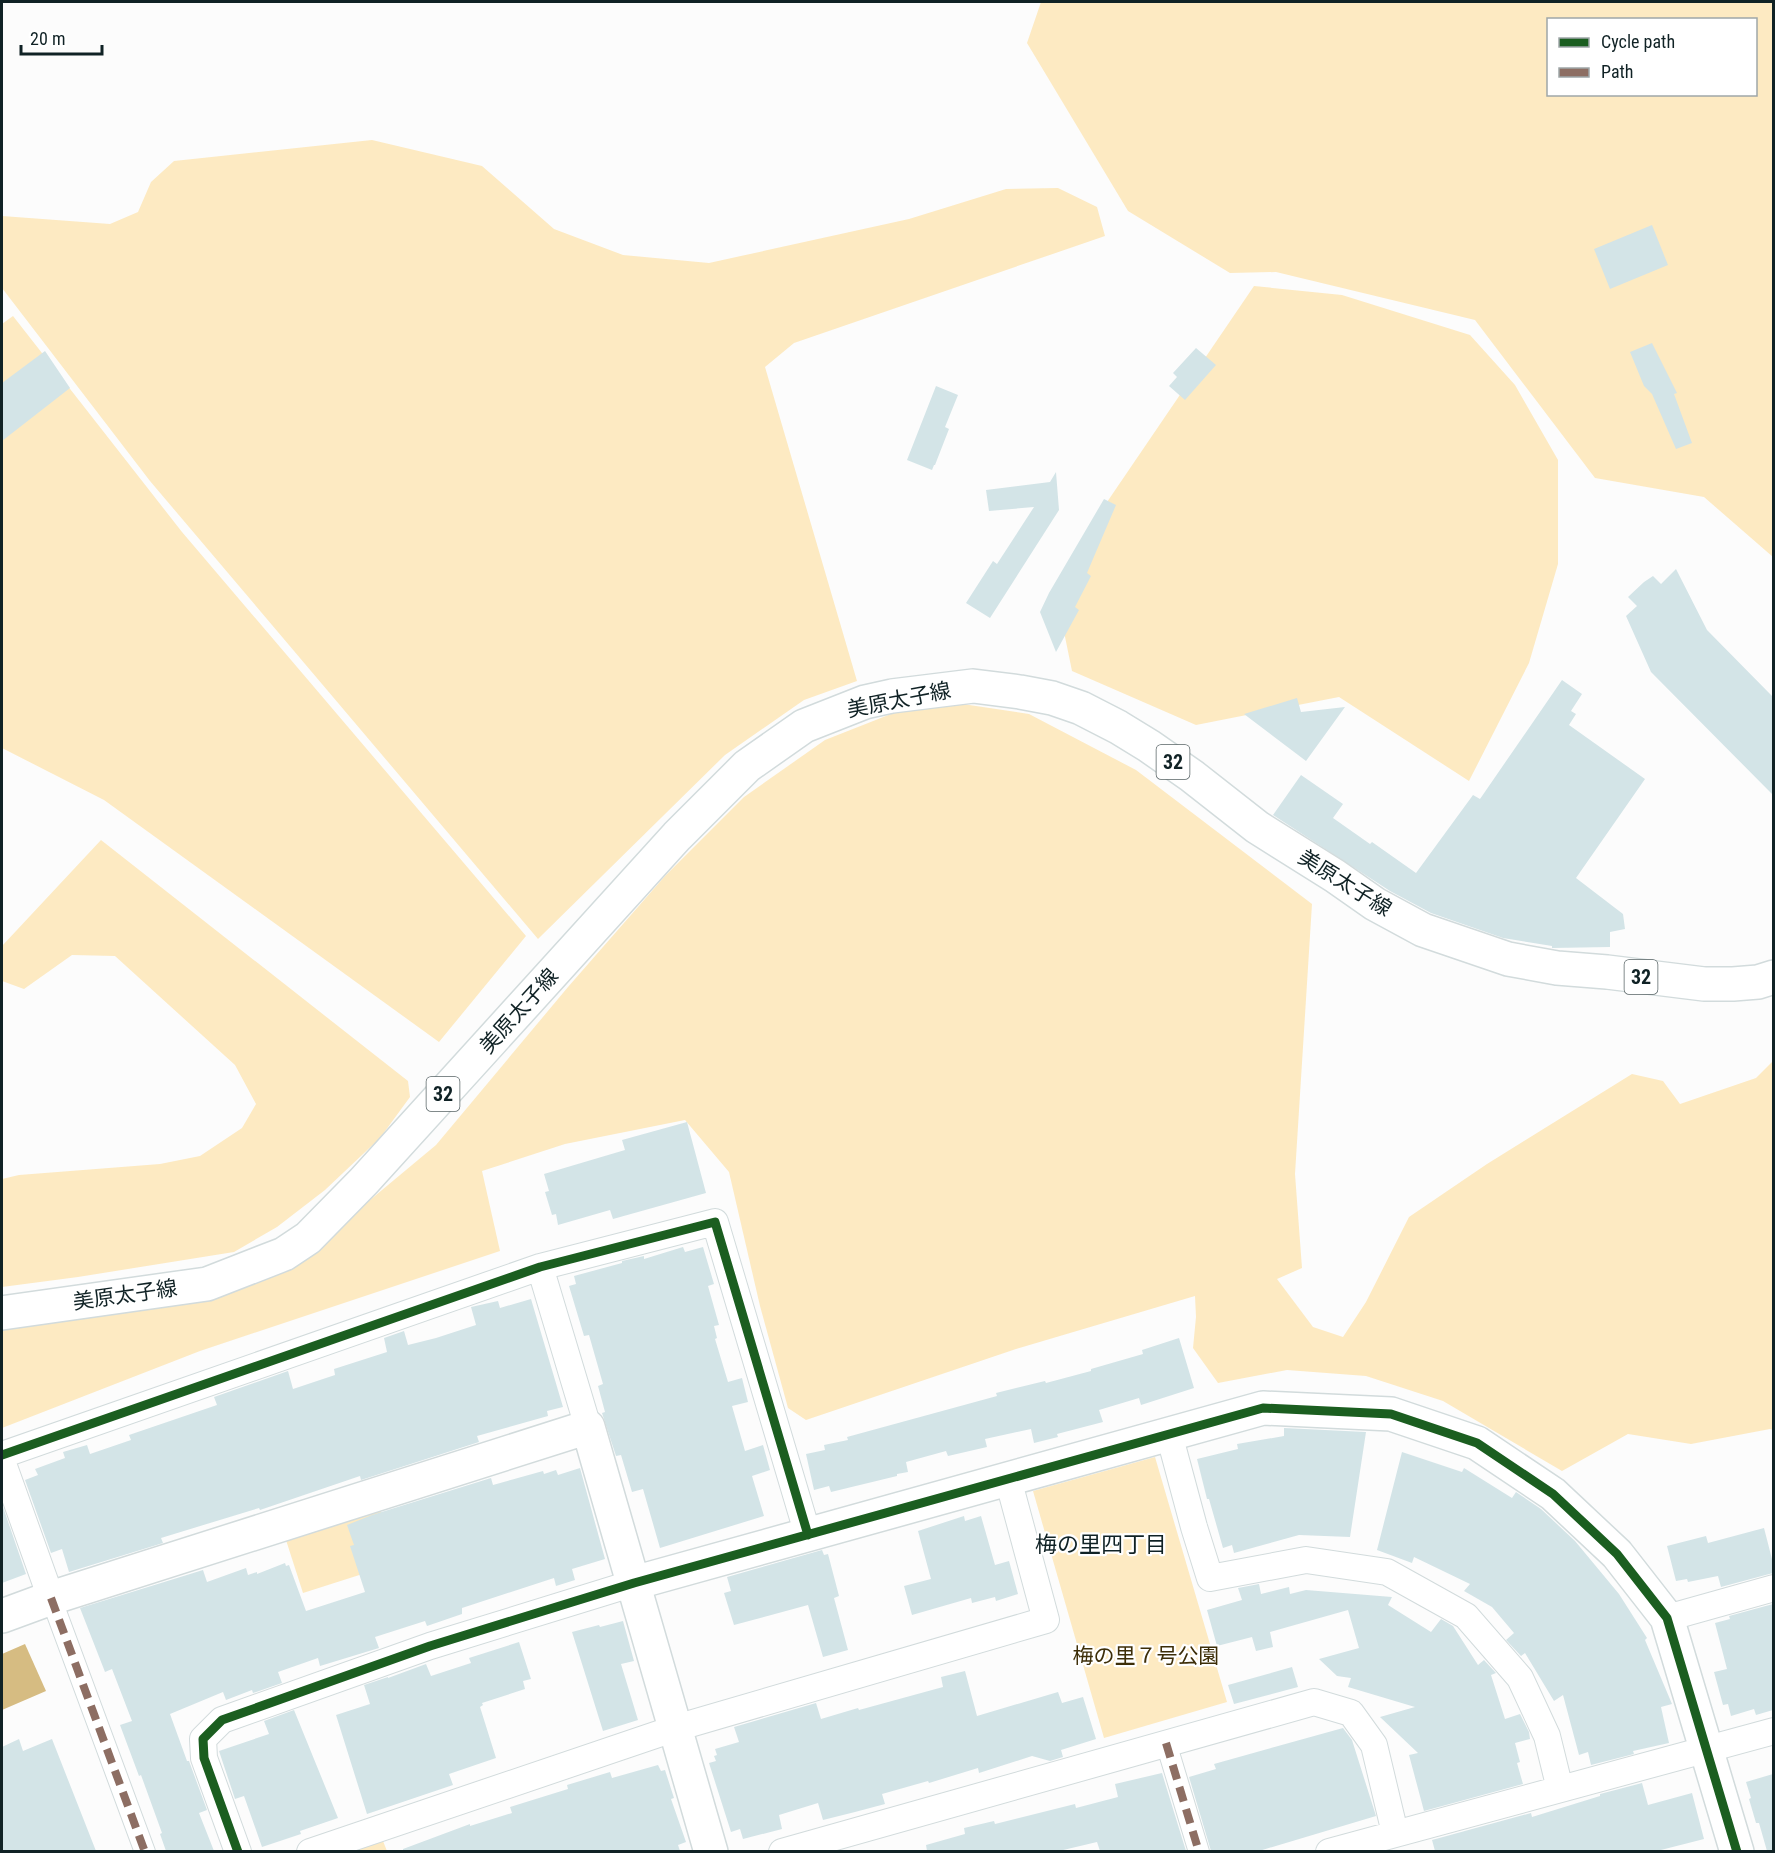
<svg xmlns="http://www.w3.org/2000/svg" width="1775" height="1853" viewBox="0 0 1775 1853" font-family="'Roboto Condensed','Noto Sans JP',sans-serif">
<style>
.green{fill:#fdeac2;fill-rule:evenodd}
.water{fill:#d6bc82}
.building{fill:#d3e4e7}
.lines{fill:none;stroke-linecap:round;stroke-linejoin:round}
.pedestrian-casing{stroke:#d2dbdc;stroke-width:22}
.minor-casing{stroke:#d2dbdc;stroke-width:28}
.tertiary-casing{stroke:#d2dbdc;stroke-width:36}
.primary-casing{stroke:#d2dbdc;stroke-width:36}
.pedestrian{stroke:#fff;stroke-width:20}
.minor{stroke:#fff;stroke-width:26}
.tertiary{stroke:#fff;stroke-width:33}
.primary{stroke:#fff;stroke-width:33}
.quiet{stroke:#8d6e63;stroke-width:8;stroke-dasharray:15 8;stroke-linecap:butt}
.cycleway-casing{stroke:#fff;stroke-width:13}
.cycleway{stroke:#1b5e20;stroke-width:9}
.labels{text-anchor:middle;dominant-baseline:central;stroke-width:4.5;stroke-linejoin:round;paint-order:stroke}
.shield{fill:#fff;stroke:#586466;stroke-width:1.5}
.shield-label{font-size:20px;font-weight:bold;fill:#102225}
.street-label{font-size:21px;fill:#102225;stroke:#fff}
.park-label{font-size:21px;fill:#3d2e08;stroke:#fff}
.neighbourhood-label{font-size:22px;fill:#102225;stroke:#fff}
</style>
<rect width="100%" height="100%" fill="#fcfcfc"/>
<path class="green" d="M 1041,2 L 1773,2 L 1773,557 L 1704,497 L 1595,478 L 1475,320 L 1276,272 L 1230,273 L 1128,211 L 1027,43 ZM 1548,20 L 1756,20 L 1756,94 L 1548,94 Z
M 372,140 L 482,166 L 554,229 L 623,255 L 709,263 L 909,219 L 1006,189 L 1058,188 L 1097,207 L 1105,236 L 794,343 L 765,367 L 857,681 L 804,700 L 725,755 L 538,939 L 150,481 L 2,288 L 2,216 L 110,224 L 138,212 L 151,182 L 174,161 Z
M 1254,286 L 1342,295 L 1470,335 L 1515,385 L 1558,460 L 1558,564 L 1529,663 L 1469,781 L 1339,697 L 1196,725 L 1072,671 L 1062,622 L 1105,505 Z
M 13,316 L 182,532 L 526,936 L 439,1042 L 104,800 L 2,748 L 2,324 Z
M 929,699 L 1029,714 L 1136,770 L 1312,904 L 1295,1174 L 1302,1268 L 1277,1279 L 1313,1327 L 1343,1337 L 1366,1302 L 1409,1217 L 1487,1164 L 1632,1074 L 1663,1081 L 1680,1104 L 1756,1078 L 1773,1061 L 1773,1430 L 1770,1429 L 1691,1444 L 1628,1434 L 1562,1471 L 1443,1401 L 1366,1376 L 1287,1370 L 1218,1383 L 1193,1348 L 1196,1317 L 1195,1296 L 1016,1349 L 806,1420 L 788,1408 L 760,1306 L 729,1172 L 685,1120 L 565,1144 L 482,1171 L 500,1251 L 200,1351 L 2,1428 L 2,1327 L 307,1247 L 364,1205 L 436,1145 L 568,987 L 665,876 L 744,797 L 825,740 Z
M 101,840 L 408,1081 L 410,1097 L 380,1138 L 325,1190 L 277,1227 L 234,1252 L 78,1277 L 2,1287 L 2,1179 L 19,1175 L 160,1164 L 200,1156 L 242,1128 L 256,1104 L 235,1065 L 115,956 L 72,955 L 24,989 L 2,981 L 2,946 Z
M 1155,1457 L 1227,1702 L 1104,1738 L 1033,1491 Z
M 379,1506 L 397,1563 L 303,1593 L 285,1537 Z
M 383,1841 L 387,1851 L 355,1851 Z"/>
<path class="water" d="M 25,1644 L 46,1691 L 2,1710 L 2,1654 Z"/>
<path class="building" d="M 1652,225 L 1668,265 L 1610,289 L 1594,249 Z
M 1652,343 L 1677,393 L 1674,394 L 1692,443 L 1676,449 L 1652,394 L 1644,386 L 1630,352 Z
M 1196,348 L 1216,365 L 1185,400 L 1169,386 L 1177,377 L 1173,373 Z
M 45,351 L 70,388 L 2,441 L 2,383 Z
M 936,386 L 958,395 L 945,427 L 949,429 L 935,465 L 934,465 L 932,470 L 907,460 Z
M 1056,472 L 1059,510 L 990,618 L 966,603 L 993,561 L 997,564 L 1034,507 L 989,511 L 986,490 L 1050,482 Z
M 1104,499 L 1116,505 L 1087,573 L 1091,576 L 1075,607 L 1079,610 L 1056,652 L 1040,612 L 1049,593 Z
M 1676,569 L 1707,630 L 1773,697 L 1773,795 L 1651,672 L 1626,616 L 1637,606 L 1628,597 L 1644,582 L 1653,576 L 1661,584 Z
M 1562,680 L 1582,694 L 1571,711 L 1576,714 L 1569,725 L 1645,779 L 1576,878 L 1623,914 L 1625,929 L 1610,932 L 1610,947 L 1552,948 L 1552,946 L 1503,938 L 1431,913 L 1390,891 L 1273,815 L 1301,775 L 1343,804 L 1333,818 L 1370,844 L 1372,842 L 1416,873 L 1473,795 L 1480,799 Z
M 1297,698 L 1301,712 L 1345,707 L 1306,761 L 1244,714 Z
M 687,1122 L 706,1193 L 613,1219 L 610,1210 L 558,1225 L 556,1214 L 552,1215 L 545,1192 L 549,1191 L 544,1174 L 625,1150 L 622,1140 Z
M 683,1247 L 685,1252 L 703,1247 L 714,1284 L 708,1286 L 719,1325 L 714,1326 L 717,1338 L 715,1339 L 728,1382 L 742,1378 L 748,1402 L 732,1406 L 745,1451 L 763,1445 L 770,1470 L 752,1476 L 764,1516 L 660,1548 L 643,1489 L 632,1492 L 621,1455 L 616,1456 L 602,1413 L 605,1412 L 598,1386 L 603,1384 L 589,1335 L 584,1336 L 569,1286 L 576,1284 L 574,1276 L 622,1263 L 622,1261 L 644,1256 L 644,1259 Z
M 531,1299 L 563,1407 L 547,1411 L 548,1416 L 477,1436 L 479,1442 L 361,1480 L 360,1476 L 260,1510 L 259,1508 L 161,1538 L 163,1543 L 69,1572 L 62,1549 L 51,1553 L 25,1480 L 38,1475 L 35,1469 L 65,1458 L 63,1452 L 87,1445 L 90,1454 L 131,1440 L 129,1435 L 217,1405 L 214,1397 L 288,1371 L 293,1389 L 335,1375 L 334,1369 L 387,1352 L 384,1338 L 404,1331 L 408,1345 L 436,1338 L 476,1325 L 471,1307 L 498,1301 L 500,1308 Z
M 1179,1338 L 1194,1388 L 1141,1405 L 1139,1398 L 1099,1410 L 1103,1422 L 1057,1434 L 1058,1437 L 1034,1443 L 1031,1429 L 985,1439 L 987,1447 L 948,1456 L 946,1451 L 906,1462 L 908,1472 L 897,1474 L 897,1476 L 831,1492 L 829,1486 L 814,1490 L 806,1454 L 825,1450 L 824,1445 L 848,1440 L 847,1437 L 997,1396 L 996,1393 L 1045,1381 L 1046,1383 L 1091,1371 L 1091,1369 L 1143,1354 L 1142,1350 Z
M 1284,1428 L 1366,1432 L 1350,1537 L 1299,1535 L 1234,1553 L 1232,1545 L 1223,1548 L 1209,1499 L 1207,1499 L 1197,1459 L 1238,1449 L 1237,1444 L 1284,1436 Z
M 1402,1452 L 1462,1472 L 1464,1468 L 1512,1498 L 1516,1492 L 1541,1509 L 1575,1541 L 1619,1594 L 1647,1638 L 1645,1640 L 1672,1704 L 1661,1707 L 1669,1743 L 1633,1751 L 1634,1754 L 1591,1765 L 1588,1752 L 1579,1755 L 1563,1695 L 1554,1701 L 1525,1653 L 1521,1656 L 1506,1640 L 1514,1633 L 1492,1607 L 1464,1591 L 1470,1584 L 1414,1557 L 1412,1563 L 1377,1550 Z
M 580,1468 L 605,1559 L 572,1569 L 575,1580 L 556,1586 L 554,1578 L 462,1608 L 462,1614 L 427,1626 L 425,1621 L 375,1637 L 379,1648 L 320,1666 L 318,1658 L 278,1672 L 282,1683 L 253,1693 L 252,1690 L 226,1700 L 223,1692 L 170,1714 L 187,1761 L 189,1761 L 207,1810 L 199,1813 L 214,1851 L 166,1851 L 160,1834 L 162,1833 L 141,1775 L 139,1776 L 120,1725 L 132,1721 L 112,1669 L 105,1672 L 80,1608 L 203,1570 L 207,1582 L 246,1568 L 248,1575 L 257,1572 L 257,1574 L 285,1563 L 286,1566 L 289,1565 L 306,1611 L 365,1592 L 350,1546 L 354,1545 L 347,1525 L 372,1515 L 491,1478 L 493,1485 L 543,1471 L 544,1474 L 556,1470 L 558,1475 Z
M 2,1504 L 26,1574 L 2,1583 Z
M 964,1516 L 965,1521 L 981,1516 L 995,1565 L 1009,1561 L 1018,1594 L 996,1601 L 995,1597 L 972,1603 L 971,1598 L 912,1615 L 904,1586 L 931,1579 L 918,1531 Z
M 1764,1528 L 1773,1563 L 1773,1573 L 1721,1587 L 1718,1576 L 1688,1582 L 1687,1579 L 1676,1581 L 1667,1546 L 1706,1536 L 1708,1543 Z
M 822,1550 L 824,1555 L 828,1554 L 839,1596 L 834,1598 L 848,1650 L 823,1657 L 808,1605 L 734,1625 L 724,1593 L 731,1591 L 727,1577 Z
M 1259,1584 L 1261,1594 L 1289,1587 L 1290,1594 L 1306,1590 L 1392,1597 L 1388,1605 L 1431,1632 L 1441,1619 L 1453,1626 L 1478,1665 L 1484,1660 L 1496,1673 L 1491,1675 L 1505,1719 L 1520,1714 L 1529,1732 L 1530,1739 L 1515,1743 L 1520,1762 L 1517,1763 L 1523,1784 L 1424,1811 L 1409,1755 L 1418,1753 L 1380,1717 L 1415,1707 L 1348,1687 L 1351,1678 L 1337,1676 L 1319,1659 L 1359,1648 L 1348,1610 L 1270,1632 L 1273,1647 L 1256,1651 L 1252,1637 L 1217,1646 L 1207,1610 L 1242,1600 L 1238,1588 Z
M 1773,1604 L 1773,1710 L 1756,1715 L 1754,1709 L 1731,1716 L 1728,1704 L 1723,1705 L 1714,1672 L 1727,1669 L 1715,1623 L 1730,1619 L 1729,1616 Z
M 623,1621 L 634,1661 L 621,1664 L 638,1720 L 603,1731 L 572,1632 L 599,1625 L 600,1627 Z
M 519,1642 L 531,1679 L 523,1681 L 525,1689 L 482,1703 L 483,1705 L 480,1707 L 496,1758 L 449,1774 L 453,1785 L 367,1814 L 336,1715 L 370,1704 L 364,1685 L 388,1677 L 388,1678 L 426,1664 L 431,1676 L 471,1663 L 469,1658 Z
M 1292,1667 L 1298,1687 L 1234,1704 L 1228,1685 Z
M 965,1671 L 977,1716 L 1058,1692 L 1062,1703 L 1083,1697 L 1096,1739 L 1061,1750 L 1063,1757 L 1050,1761 L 1032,1756 L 979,1773 L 978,1768 L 929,1783 L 928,1781 L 882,1794 L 885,1804 L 855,1812 L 823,1820 L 818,1803 L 779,1815 L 782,1829 L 743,1839 L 740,1829 L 731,1832 L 709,1763 L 716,1761 L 714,1756 L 717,1755 L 715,1749 L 739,1742 L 734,1727 L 816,1703 L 821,1719 L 858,1708 L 859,1710 L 943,1687 L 941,1677 Z
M 294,1710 L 338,1818 L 300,1831 L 301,1834 L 262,1847 L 244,1796 L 235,1799 L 219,1751 L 269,1734 L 264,1721 Z
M 1343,1728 L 1352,1740 L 1376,1816 L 1259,1851 L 1211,1851 L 1189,1777 L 1216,1769 L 1214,1764 Z
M 19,1739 L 23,1751 L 52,1739 L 96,1851 L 2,1851 L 2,1747 Z
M 658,1765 L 661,1771 L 665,1770 L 674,1798 L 671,1799 L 686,1842 L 678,1845 L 680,1851 L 403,1851 L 403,1849 L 470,1824 L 470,1826 L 512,1813 L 510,1807 L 568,1789 L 567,1785 L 610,1772 L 612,1778 Z
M 1162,1773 L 1186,1851 L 1100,1851 L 1097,1842 L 1059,1851 L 927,1851 L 926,1845 L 965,1834 L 964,1828 L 994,1821 L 995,1824 L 1075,1804 L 1076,1808 L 1118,1797 L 1115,1784 Z
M 1773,1774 L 1773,1851 L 1767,1851 L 1759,1823 L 1756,1823 L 1749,1799 L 1751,1798 L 1746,1782 Z
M 1642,1783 L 1648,1805 L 1692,1793 L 1704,1839 L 1657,1851 L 1435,1851 L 1432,1840 L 1531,1813 L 1532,1817 L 1600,1796 L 1600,1794 Z"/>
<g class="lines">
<g class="pedestrian-casing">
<path id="pedestrian" d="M 51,1598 L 145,1852
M 1166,1743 L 1199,1852"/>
</g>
<g class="minor-casing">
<path id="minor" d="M 540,1267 L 588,1427
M 1169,1434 L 1194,1527 L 1210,1578 L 1306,1560 L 1387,1572 L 1466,1616 L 1520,1678 L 1547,1736 L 1560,1789
M 2,1455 L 540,1267 L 715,1222 L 808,1535
M 2,1461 L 51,1598
M 1667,1618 L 1774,1588
M 238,1852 L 204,1758 L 203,1739 L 222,1720 L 430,1646 L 634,1583
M 310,1852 L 676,1728 L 1046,1620 L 1008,1479
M 782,1852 L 1314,1702 L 1351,1713 L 1374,1745 L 1395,1833
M 1329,1852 L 1774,1731"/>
</g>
<g class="tertiary-casing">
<path id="tertiary" d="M 634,1583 L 1263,1408 L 1391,1414 L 1477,1443 L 1553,1494 L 1617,1554 L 1667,1618 L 1737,1852
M 2,1616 L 51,1598 L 588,1427 L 711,1852"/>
</g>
<g class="primary-casing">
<path id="primary" d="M 2,1313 L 207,1284 L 284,1254 L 308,1238 L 364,1181 L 677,836 L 747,766 L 804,726 L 865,702 L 892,696 L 973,686 L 1020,692 L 1052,698 L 1081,708 L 1118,727 L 1149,746 L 1192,776 L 1257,827 L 1335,876 L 1375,904 L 1423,930 L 1508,959 L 1557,968 L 1607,972 L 1704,984 L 1733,984 L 1758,982 L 1774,977"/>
</g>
<use href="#pedestrian" class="pedestrian"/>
<use href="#minor" class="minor"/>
<use href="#tertiary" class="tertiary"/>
<use href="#primary" class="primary"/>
<path class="quiet" d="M 51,1598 L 145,1852
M 1166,1743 L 1199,1852"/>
<g class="cycleway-casing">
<path id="cycleway" d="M 2,1455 L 540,1267 L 715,1222 L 808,1535
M 238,1852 L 204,1758 L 203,1739 L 222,1720 L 430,1646 L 634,1583 L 1263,1408 L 1391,1414 L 1477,1443 L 1553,1494 L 1617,1554 L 1667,1618 L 1737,1852"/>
</g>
<use href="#cycleway" class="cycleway"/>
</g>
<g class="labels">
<g class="shield">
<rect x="1156.5" y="745" width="33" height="34" rx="4.5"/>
<rect x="1624.5" y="960" width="33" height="34" rx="4.5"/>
<rect x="426.5" y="1077" width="33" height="34" rx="4.5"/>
</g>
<g class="shield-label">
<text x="1173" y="762">32</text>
<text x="1641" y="977">32</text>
<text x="443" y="1094">32</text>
</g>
<g class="street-label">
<text transform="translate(899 700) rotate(-11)">美原太子線</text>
<text transform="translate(1345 883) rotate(32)">美原太子線</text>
<text transform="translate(519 1011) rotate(-48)">美原太子線</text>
<text transform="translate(125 1295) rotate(-8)">美原太子線</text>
</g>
<g class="park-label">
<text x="1146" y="1656">梅の里７号公園</text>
</g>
<g class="neighbourhood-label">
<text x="1101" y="1544">梅の里四丁目</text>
</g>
</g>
<rect width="1775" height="1853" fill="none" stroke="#102225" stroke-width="6"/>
<rect x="1547" y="18" width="210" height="78" fill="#ffffff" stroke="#9fa7a8" stroke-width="1.5"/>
<rect x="1559" y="38" width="30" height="9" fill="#1b5e20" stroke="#9fa7a8" stroke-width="1.5"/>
<text x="1601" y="48" font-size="18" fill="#102225">Cycle path</text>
<rect x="1559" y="68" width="30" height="9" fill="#8d6e63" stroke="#9fa7a8" stroke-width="1.5"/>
<text x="1601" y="78" font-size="18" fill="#102225">Path</text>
<path d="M21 45v9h81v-9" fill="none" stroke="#102225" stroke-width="3"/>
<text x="30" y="45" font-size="18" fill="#102225" stroke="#ffffff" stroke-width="4.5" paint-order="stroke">20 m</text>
</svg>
